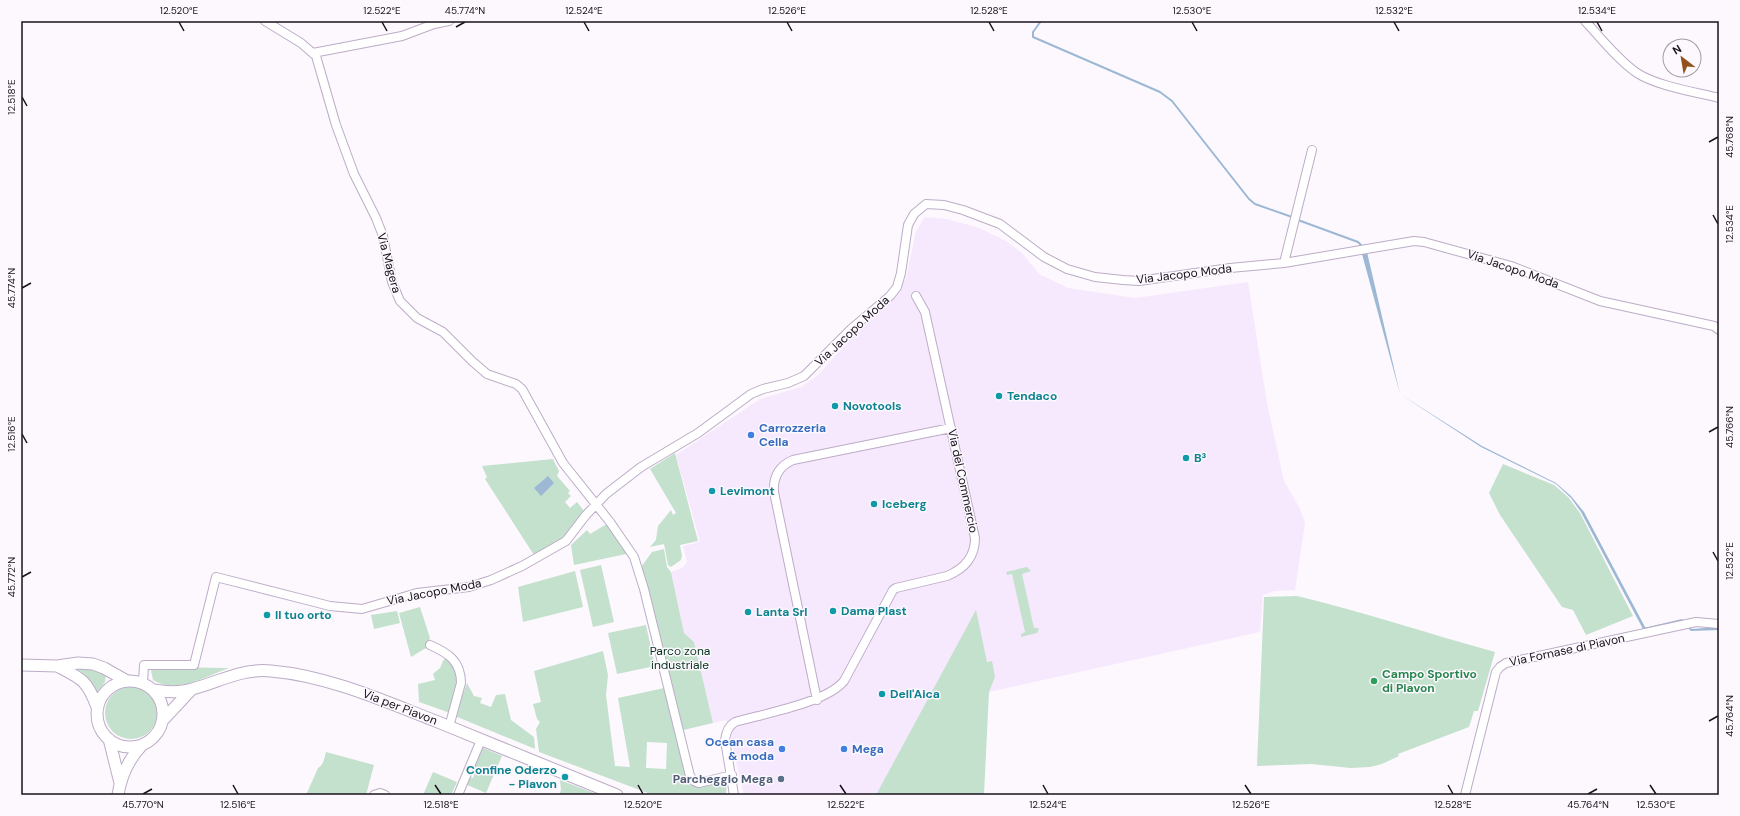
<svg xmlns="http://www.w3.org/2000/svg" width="1740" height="816" viewBox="0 0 1740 816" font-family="'DM Sans',sans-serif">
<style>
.built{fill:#f6e9fe}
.green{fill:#c4e1cd;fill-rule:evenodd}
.water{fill:#9cb8d4}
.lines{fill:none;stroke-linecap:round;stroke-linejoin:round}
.stream{stroke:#9cb8d4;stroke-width:2}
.street-casing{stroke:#bdacc7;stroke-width:10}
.secondary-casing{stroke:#bdacc7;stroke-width:13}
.street{stroke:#fff;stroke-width:8}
.secondary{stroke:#fff;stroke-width:11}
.ticks{fill:none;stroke:#18121b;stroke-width:1.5}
.culture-dot{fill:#0f9aa8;stroke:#fcf8fe;stroke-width:1.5}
.shop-dot{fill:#3f7fe0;stroke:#fcf8fe;stroke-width:1.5}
.leisure-dot{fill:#2e9e5b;stroke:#fcf8fe;stroke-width:1.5}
.service-dot{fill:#5c6f8a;stroke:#fcf8fe;stroke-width:1.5}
.labels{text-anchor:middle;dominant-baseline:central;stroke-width:3;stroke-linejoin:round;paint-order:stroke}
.street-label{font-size:12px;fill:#18121b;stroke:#fcf8fe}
.culture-label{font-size:12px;font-weight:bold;fill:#0d838f;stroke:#fcf8fe;text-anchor:start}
.shop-label{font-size:12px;font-weight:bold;fill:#366cbe;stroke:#fcf8fe;text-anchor:start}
.park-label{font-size:12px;fill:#04331b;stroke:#fcf8fe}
.leisure-label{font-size:12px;font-weight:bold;fill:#27864d;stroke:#fcf8fe;text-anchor:start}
.service-label{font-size:12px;font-weight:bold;fill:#4e5e75;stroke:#fcf8fe;text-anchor:end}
.neatline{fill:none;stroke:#18121b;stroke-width:1.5}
.ticks-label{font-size:10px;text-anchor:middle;fill:#18121b}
</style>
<rect width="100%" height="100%" fill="#fcf8fe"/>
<path class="built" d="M 925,217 L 946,219 L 977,227 L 1006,241 L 1022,253 L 1039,274 L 1068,288 L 1135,298 L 1248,282 L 1267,403 L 1284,481 L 1299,507 L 1305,523 L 1295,590 L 1274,591 L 1263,595 L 1260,632 L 989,692 L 950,686 L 891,795 L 744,795 L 726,720 L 713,723 L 694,642 L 684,633 L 671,572 L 682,568 L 687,562 L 683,546 L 700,542 L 676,455 L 760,399 L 801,387 L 817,376 L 849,341 L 893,299 L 906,279 L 916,231 Z"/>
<path class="green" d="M 675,453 L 698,541 L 680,545 L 682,556 L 681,560 L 671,567 L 668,565 L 664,544 L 650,547 L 656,540 L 658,526 L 671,510 L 673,515 L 676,513 L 650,469 Z
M 553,459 L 559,471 L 557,476 L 570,491 L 568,493 L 571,496 L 565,502 L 570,508 L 577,502 L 584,511 C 569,538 559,540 534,555 L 485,479 L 487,477 L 482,466 Z
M 1503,464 L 1554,485 L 1568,497 L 1580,513 L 1633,616 L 1586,635 L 1573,610 L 1562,607 L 1500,515 L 1489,493 Z
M 610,522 L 631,553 L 574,565 L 571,545 L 587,530 L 590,534 Z
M 664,549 L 667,567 L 671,572 L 684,633 L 694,642 L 713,723 L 679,731 L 694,781 L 727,776 L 726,795 L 653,795 L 539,752 L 536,729 L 540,722 L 537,719 L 533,704 L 541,702 L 534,671 L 603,651 L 608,675 L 606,695 L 615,766 L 630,767 L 618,698 L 669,687 L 639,570 L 652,552 ZM 647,742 L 667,743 L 666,769 L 646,768 Z
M 601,565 L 614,622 L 593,627 L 580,570 Z
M 1027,567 L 1031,571 L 1022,574 L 1034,628 L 1039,628 L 1037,633 L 1021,637 L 1021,634 L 1025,632 L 1012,574 L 1007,575 L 1006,572 Z
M 575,571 L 583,607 L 523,622 L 518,587 Z
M 1297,596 C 1364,612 1429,634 1495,652 L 1478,711 L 1474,711 L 1469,727 L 1398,754 L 1399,756 L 1382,764 L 1370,767 L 1351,768 L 1311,764 L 1257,766 L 1264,597 Z
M 420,607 L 430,638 L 426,648 L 411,657 L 399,613 Z
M 976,610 L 987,662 L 992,661 L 995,677 L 989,692 L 984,795 L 876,795 Z
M 397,611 L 400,623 L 374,629 L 371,615 Z
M 646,625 L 655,666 L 617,674 L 608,633 Z
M 444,659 L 454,661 L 460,674 L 453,714 L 419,702 L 418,684 L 435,680 L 433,674 L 440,668 Z
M 70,665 L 90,666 L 106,675 L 105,682 L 97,692 C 91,679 82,672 70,665 Z
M 154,667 L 229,668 C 206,676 176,695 153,680 L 151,671 Z
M 467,683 L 474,696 L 482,698 L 480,703 L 491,707 L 496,695 L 505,694 L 511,720 L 534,737 L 535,749 L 455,716 Z
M105 713a26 26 0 1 1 52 0a26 26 0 1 1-52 0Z
M 481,747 L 502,756 L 486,793 L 465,784 L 468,777 L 473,778 L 476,770 L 472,768 Z
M 326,752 L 374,765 L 366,795 L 306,795 L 318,768 C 324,764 324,759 326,752 Z
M 433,772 L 457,782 L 451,795 L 423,795 Z
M 560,780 L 599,795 L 559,795 L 561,790 Z"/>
<path class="water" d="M 1367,252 L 1400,394 L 1482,446 L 1556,483 L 1571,496 L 1584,512 L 1645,627 L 1648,627 L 1682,619 L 1692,629 L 1718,627 L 1719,630 L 1691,631 L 1682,623 L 1645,630 L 1643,629 L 1581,512 L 1571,498 L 1556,484 L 1481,447 L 1400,394 L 1362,254 Z
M 548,476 L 554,483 L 541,496 L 534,488 Z"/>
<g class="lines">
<path class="stream" d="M 1041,21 L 1033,32 L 1033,37 L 1160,92 L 1172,101 L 1249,199 L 1255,204 L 1292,217
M 1298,220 L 1358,242 L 1363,247"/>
<g class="street-casing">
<path id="street" d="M 265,21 L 301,43 L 316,56 L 336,125 L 354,174 L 376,218 L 383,236 L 392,282 L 400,301 L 417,318 L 443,332 L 472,361 L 487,374 L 516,384 L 522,389 L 563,463 L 610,522 L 634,557 L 644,589 L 690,776 L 694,781 L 699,783 L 732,775
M 1585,21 C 1601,38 1618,60 1637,73 C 1657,86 1695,92 1719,98
M 313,53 L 402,36 L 434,24 L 449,21
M 1284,263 L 1312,150
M 430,645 C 448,653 461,661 461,683 L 449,727
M 143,683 L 144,665 L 194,665 L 216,577 L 330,606 L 362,609 L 417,593 L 469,587 L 491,580 L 522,566 L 566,541 L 586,515 L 606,494 L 641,467 L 698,433 L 751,394 L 763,389 L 788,383 L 804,376 L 851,329 L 890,296 L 897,287 L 901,273 L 908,225 L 914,214 L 926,204 L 944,205 L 963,210 L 1000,224 L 1044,257 L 1067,269 L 1095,277 L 1123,280 L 1139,281 L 1230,268 L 1284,263 L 1414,241 L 1424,242 L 1511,266 L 1600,301 L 1714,326 L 1719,330
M 817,700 L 774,492 C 773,477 779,466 793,460 L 951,428
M 374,795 L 380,793 L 385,795
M 458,795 L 481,740
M 734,795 L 725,740 C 726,732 728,726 735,722 C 763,714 826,703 844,681 L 893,590 L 896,588 L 947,576 C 964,569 975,557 975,538 L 925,312 L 916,296
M 1465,795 L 1496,672 L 1500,667 L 1506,663 L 1696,622 L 1719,624"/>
</g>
<g class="secondary-casing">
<path id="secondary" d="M 21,665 L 57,666 L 78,663 L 93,664 L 104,668 L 127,681
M 57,666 C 82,679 87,680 97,707
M97 714a33 33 0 1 1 66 0a33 33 0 1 1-66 0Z
M 154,690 C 166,692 180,693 192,689 C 219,682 242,668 271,671 C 329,676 384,701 438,722 C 498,746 557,771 617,795
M 163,720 L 191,690
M 109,739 L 120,783
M 118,795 C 121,775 128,760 142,745"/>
</g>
<use href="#street" class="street"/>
<use href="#secondary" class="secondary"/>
</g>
<path class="ticks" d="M 179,22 L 184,31M 382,22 L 387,31M 584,22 L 589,31M 787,22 L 792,31M 989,22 L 994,31M 1192,22 L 1197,31M 1394,22 L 1399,31M 1597,22 L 1602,31M 456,27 L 465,22M 22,97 L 27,106M 1709,142 L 1718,137M 1713,215 L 1718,224M 22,288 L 31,283M 1709,432 L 1718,427M 22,434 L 27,443M 1713,552 L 1718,561M 22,577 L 31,572M 1709,721 L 1718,716M 233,785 L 238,794M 435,785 L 441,794M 638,785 L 643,794M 840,785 L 846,794M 1043,785 L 1048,794M 1245,785 L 1251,794M 1448,785 L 1453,794M 1650,785 L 1656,794M 143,794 L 152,789M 1588,794 L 1597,789"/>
<g class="culture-dot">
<circle cx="999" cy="396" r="4"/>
<circle cx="835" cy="406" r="4"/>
<circle cx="1186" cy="458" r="4"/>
<circle cx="712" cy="491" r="4"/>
<circle cx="874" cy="504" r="4"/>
<circle cx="833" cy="611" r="4"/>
<circle cx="748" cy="612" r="4"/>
<circle cx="267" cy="615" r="4"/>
<circle cx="882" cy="694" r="4"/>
<circle cx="565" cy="777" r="4"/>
</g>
<g class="shop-dot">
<circle cx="751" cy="435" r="4"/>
<circle cx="782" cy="749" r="4"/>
<circle cx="844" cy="749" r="4"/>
</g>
<circle class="leisure-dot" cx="1374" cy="681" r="4"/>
<circle class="service-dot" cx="781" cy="779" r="4"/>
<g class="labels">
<g class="street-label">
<text transform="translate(389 263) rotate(75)">Via Magera</text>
<text transform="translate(1513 269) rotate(19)">Via Jacopo Moda</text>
<text transform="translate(1184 274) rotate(-7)">Via Jacopo Moda</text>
<text transform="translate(852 331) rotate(-43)">Via Jacopo Moda</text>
<text transform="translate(963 481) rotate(78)">Via del Commercio</text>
<text transform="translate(434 592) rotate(-11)">Via Jacopo Moda</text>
<text transform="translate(1567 650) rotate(-12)">Via Fornase di Piavon</text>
<text transform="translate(400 707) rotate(21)">Via per Piavon</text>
</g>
<g class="culture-label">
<text x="1007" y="396">Tendaco</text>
<text x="843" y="406">Novotools</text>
<text x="1194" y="458">B³</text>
<text x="720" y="491">Levimont</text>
<text x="882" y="504">Iceberg</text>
<text x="841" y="611">Dama Plast</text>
<text x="756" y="612">Lanta Srl</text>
<text x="275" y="615">Il tuo orto</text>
<text x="890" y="694">Dell'Aica</text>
<text x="557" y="770" text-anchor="end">Confine Oderzo<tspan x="557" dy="14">- Piavon</tspan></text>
</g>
<g class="shop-label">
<text x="759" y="428">Carrozzeria<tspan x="759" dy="14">Cella</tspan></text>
<text x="774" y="742" text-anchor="end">Ocean casa<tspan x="774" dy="14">&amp; moda</tspan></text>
<text x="852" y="749">Mega</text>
</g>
<g class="park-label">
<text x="680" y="651">Parco zona<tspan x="680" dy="14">industriale</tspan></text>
</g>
<g class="leisure-label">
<text x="1382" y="674">Campo Sportivo<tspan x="1382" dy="14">di Piavon</tspan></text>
</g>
<g class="service-label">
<text x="773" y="779">Parcheggio Mega</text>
</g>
</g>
<rect width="1740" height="816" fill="none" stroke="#fcf8fe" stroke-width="44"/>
<g transform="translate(1682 58) rotate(329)"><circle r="19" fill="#fcf8fe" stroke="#a19ca3"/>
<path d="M0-3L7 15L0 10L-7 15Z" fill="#92511c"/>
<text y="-6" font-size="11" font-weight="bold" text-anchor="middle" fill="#18121b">N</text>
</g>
<rect x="22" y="22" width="1696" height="772" class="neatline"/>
<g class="ticks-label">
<text x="179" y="14">12.520°E</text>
<text x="382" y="14">12.522°E</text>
<text x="465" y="14">45.774°N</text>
<text x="584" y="14">12.524°E</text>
<text x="787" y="14">12.526°E</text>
<text x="989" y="14">12.528°E</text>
<text x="1192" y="14">12.530°E</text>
<text x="1394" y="14">12.532°E</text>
<text x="1597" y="14">12.534°E</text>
<text transform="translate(11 97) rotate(-90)" y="4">12.518°E</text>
<text transform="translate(1729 137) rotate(-90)" y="4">45.768°N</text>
<text transform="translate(1729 224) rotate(-90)" y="4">12.534°E</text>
<text transform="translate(11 288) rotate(-90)" y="4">45.774°N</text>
<text transform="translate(1729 427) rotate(-90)" y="4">45.766°N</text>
<text transform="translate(11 434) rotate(-90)" y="4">12.516°E</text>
<text transform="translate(1729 561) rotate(-90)" y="4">12.532°E</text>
<text transform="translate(11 577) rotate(-90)" y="4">45.772°N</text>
<text transform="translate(1729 716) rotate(-90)" y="4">45.764°N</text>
<text x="143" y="808">45.770°N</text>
<text x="238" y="808">12.516°E</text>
<text x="441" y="808">12.518°E</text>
<text x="643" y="808">12.520°E</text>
<text x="846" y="808">12.522°E</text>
<text x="1048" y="808">12.524°E</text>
<text x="1251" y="808">12.526°E</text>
<text x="1453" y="808">12.528°E</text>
<text x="1588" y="808">45.764°N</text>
<text x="1656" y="808">12.530°E</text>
</g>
</svg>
